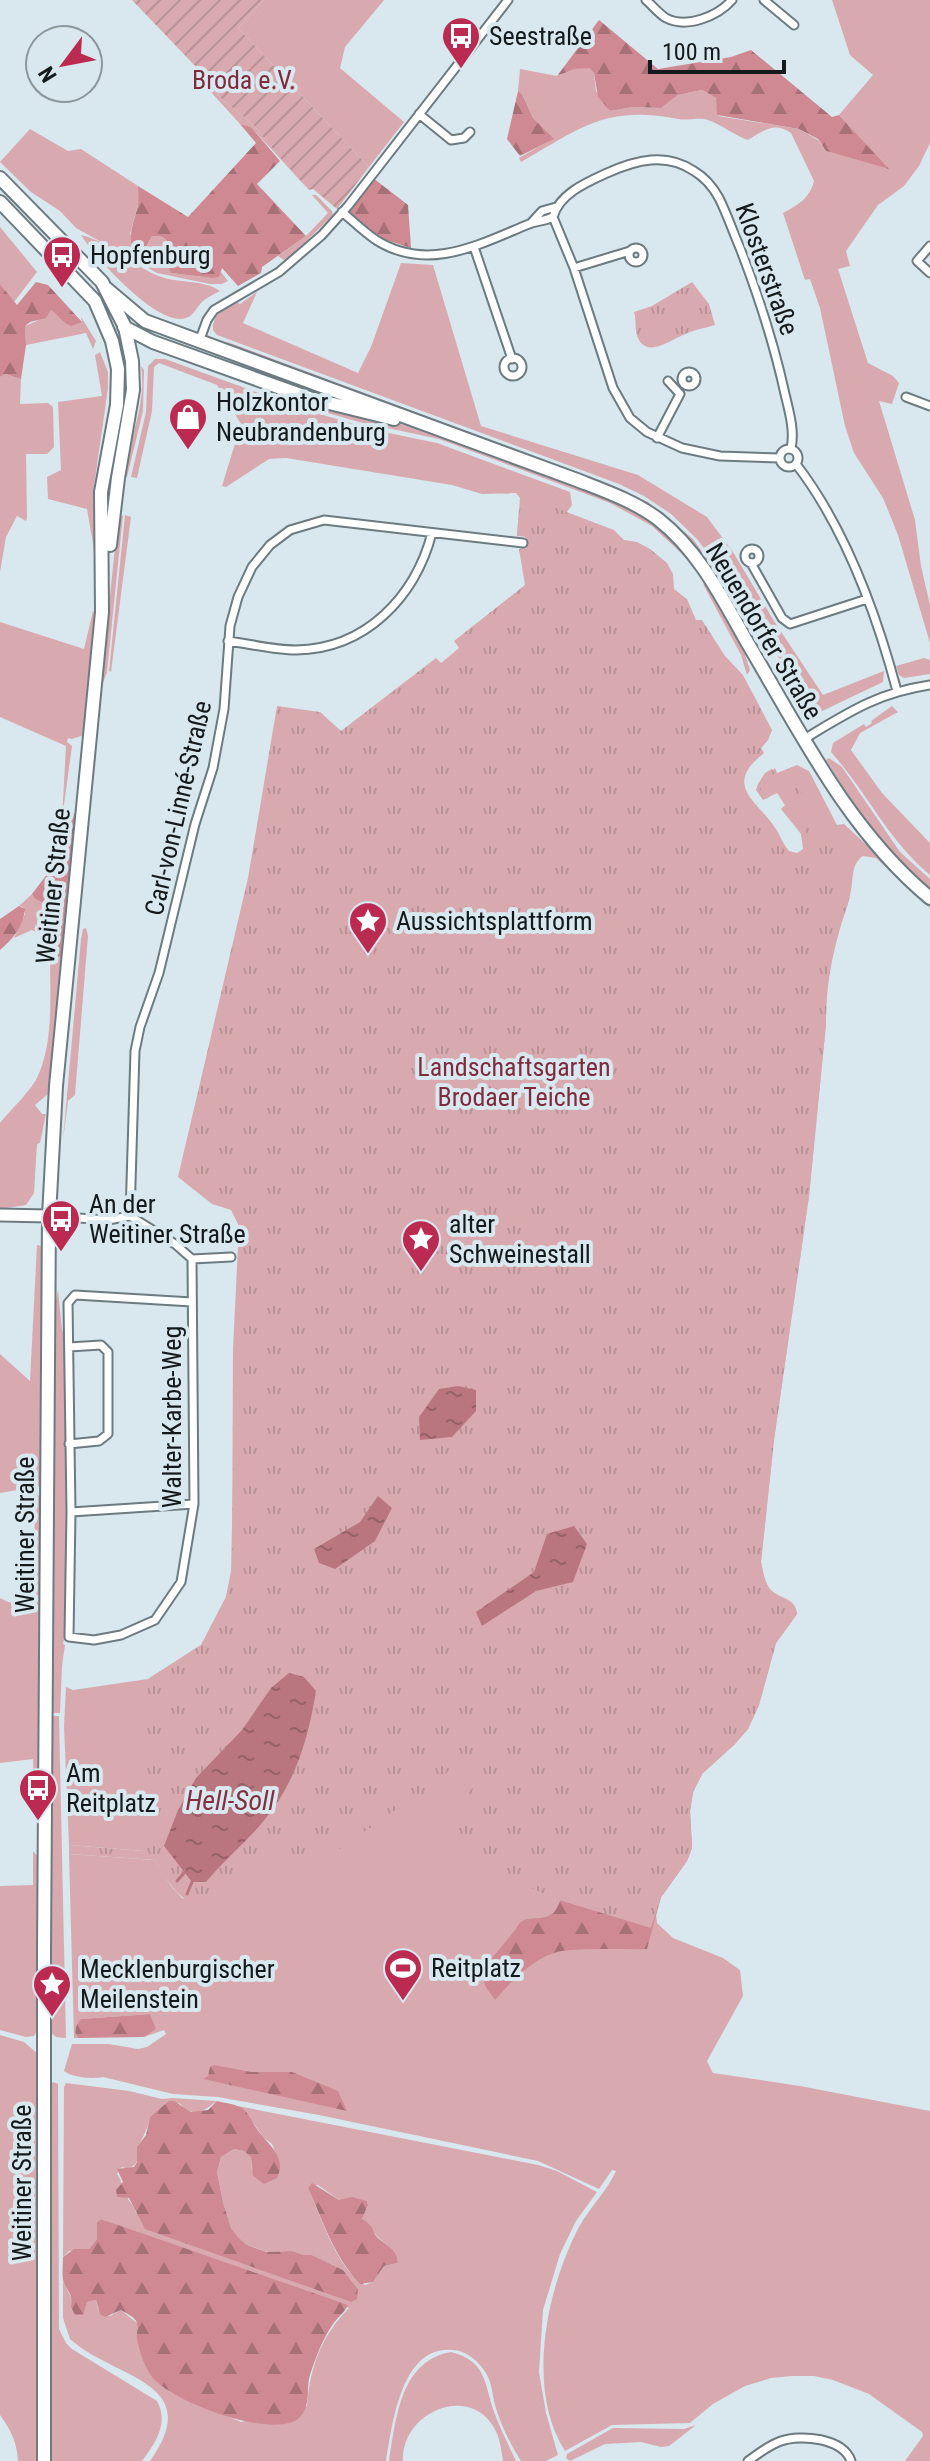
<svg xmlns="http://www.w3.org/2000/svg" width="930" height="2461" viewBox="0 0 930 2461" font-family="'Roboto Condensed',sans-serif">
<style>
.grass{fill:#d8aaaf;fill-rule:evenodd}
.forest{fill:url(#forest-firs)}
.park{fill:url(#park-tufts)}
.garden{fill:url(#garden-furrows)}
.water{fill:url(#water-ripples)}
.lines{fill:none;stroke-linecap:round;stroke-linejoin:round}
.stream{stroke:#ba767f;stroke-width:3}
.minor-casing{stroke:#6c7b80;stroke-width:11}
.secondary-casing{stroke:#6c7b80;stroke-width:15}
.primary-casing{stroke:#6c7b80;stroke-width:16}
.minor{stroke:#fff;stroke-width:7}
.secondary{stroke:#fff;stroke-width:11}
.primary{stroke:#fff;stroke-width:12}
.labels{text-anchor:middle;dominant-baseline:central;stroke-width:8;stroke-linejoin:round;paint-order:stroke}
.poi-label{font-size:26px;fill:#141a1c;stroke:#d8e8ee;text-anchor:start}
.park-label{font-size:26px;fill:#7f2b3d;stroke:#d8e8ee}
.street-label{font-size:26px;fill:#141a1c;stroke:#d8e8ee}
.water-label{font-size:28px;font-style:italic;fill:#832f40;stroke:#d8e8ee}
</style>
<defs>
<pattern id="forest-firs" width="22" height="20" patternUnits="userSpaceOnUse" patternTransform="scale(2)"><rect width="22" height="20" fill="#cf8992"/><path d="M5 1l3.5 6h-7zM16 11l3.5 6h-7z" fill="#a76f76"/></pattern>
<pattern id="park-tufts" width="24" height="20" patternUnits="userSpaceOnUse" patternTransform="scale(2)"><rect width="24" height="20" fill="#d8aaaf"/><path d="M3 7l-1-3M5 7V3M7 7l1-3M15 17l-1-3M17 17v-4M19 17l1-3" fill="none" stroke="#b89296"/></pattern>
<pattern id="garden-furrows" width="10" height="10" patternUnits="userSpaceOnUse" patternTransform="scale(2)"><rect width="10" height="10" fill="#d8aaaf"/><path d="M-1 1l2-2M0 10L10 0M9 11l2-2" fill="none" stroke="#b89296"/></pattern>
<pattern id="water-ripples" width="26" height="14" patternUnits="userSpaceOnUse" patternTransform="scale(2)"><rect width="26" height="14" fill="#ba767f"/><path d="M2 4q2-2 4 0t4 0M15 11q2-2 4 0t4 0" fill="none" stroke="#966067"/></pattern>
</defs>
<rect width="100%" height="100%" fill="#d8e8ee"/>
<path class="grass" d="M 264,0 L 384,0 L 345,47 L 340,68 L 404,122 L 369,167 L 238,28 Z
M 832,0 L 930,0 L 930,143 L 919,166 L 904,186 L 878,205 L 846,251 L 850,266 L 838,269 L 868,363 L 893,376 L 899,383 L 892,404 L 879,401 L 915,520 L 921,566 L 930,605 L 930,643 L 898,535 L 883,498 L 854,453 L 845,426 L 820,308 L 810,279 L 805,280 L 783,213 C 798,205 810,198 814,181 L 791,133 C 774,121 763,131 748,140 C 734,135 722,125 708,120 C 698,117 687,121 678,119 C 605,105 581,128 521,162 L 519,158 L 553,139 L 533,118 L 522,94 L 518,91 L 520,69 L 557,76 L 575,69 L 590,67 L 594,73 L 596,91 L 610,111 L 633,107 L 661,108 L 678,95 L 702,90 L 716,98 L 718,116 L 799,129 L 818,140 L 826,151 L 887,168 L 839,115 L 873,75 L 850,55 Z
M 199,70 L 208,74 C 213,102 239,108 256,128 C 273,149 291,170 309,190 L 251,127 L 240,124 L 199,79 Z
M 30,129 L 68,151 L 81,149 L 138,186 L 139,201 L 130,234 L 148,252 L 147,245 L 152,236 C 179,234 162,258 171,273 L 212,278 L 221,272 L 228,281 L 222,284 L 210,284 L 157,273 L 76,228 L 60,211 L 31,192 L 0,162 Z
M 312,195 L 316,195 L 332,211 L 333,215 L 286,261 L 278,256 L 306,236 L 328,213 Z
M 0,227 L 37,272 L 14,302 L 0,284 Z
M 81,235 C 109,241 132,266 159,276 C 178,284 203,279 220,291 C 214,294 208,297 203,301 C 197,306 194,316 186,318 C 158,328 95,257 81,235 Z
M 401,263 L 433,265 L 481,426 L 638,475 L 707,517 L 733,552 L 774,621 L 823,695 L 884,671 L 883,682 L 818,713 L 811,714 L 774,650 L 750,621 L 721,571 L 697,539 L 671,514 L 644,496 L 619,484 L 217,335 L 213,330 C 212,315 224,309 236,302 L 240,304 L 257,292 L 243,323 L 358,373 L 371,347 Z
M 51,310 L 82,322 L 81,317 L 96,341 L 93,349 L 86,333 L 26,345 L 25,326 L 37,321 Z
M 225,341 L 592,478 L 648,502 L 693,539 L 722,579 L 755,633 L 772,651 L 766,652 C 719,593 699,526 624,493 L 239,349 Z
M 100,352 L 108,372 L 108,388 L 93,493 L 96,561 L 87,509 L 48,499 L 47,477 L 61,470 L 58,402 L 102,396 L 95,355 Z
M 155,359 L 165,359 L 306,410 L 374,430 L 437,443 L 570,492 L 572,505 L 564,516 L 529,537 L 517,536 L 520,498 L 516,493 L 482,494 L 452,485 L 286,458 L 269,459 L 226,487 L 222,486 L 241,424 L 217,385 L 159,363 L 154,367 L 152,411 L 137,478 L 131,477 L 146,412 L 148,366 Z
M 141,366 L 144,370 L 143,411 L 127,477 L 123,476 C 129,440 147,404 141,366 Z
M 5,374 L 21,379 L 20,404 L 48,403 L 53,407 L 54,447 L 47,454 L 26,454 L 27,518 L 26,521 L 17,516 L 6,537 L 0,572 L 0,377 Z
M 318,406 C 356,414 395,421 432,433 C 464,442 495,455 525,466 C 586,488 653,508 692,563 L 652,526 L 610,503 L 439,439 L 359,422 L 314,409 Z
M 123,515 L 107,672 L 100,691 L 118,519 Z
M 125,515 L 131,517 L 111,672 L 109,671 Z
M 702,575 L 744,652 L 750,670 L 747,675 L 741,655 L 704,586 Z
M 93,611 L 95,612 L 84,735 L 72,739 L 68,738 L 67,742 L 72,746 L 62,819 L 66,746 L 0,717 L 0,622 L 84,649 Z
M 924,658 L 930,660 L 930,674 L 904,678 L 899,675 L 896,666 Z
M 892,706 L 898,712 L 860,733 L 851,750 L 882,793 L 930,843 L 930,875 C 888,840 866,791 831,752 L 833,743 L 864,724 L 866,727 L 872,723 L 871,721 Z
M 768,740 L 761,748 L 764,753 C 722,786 757,800 776,829 C 781,837 783,844 789,851 L 797,853 L 803,849 L 801,834 L 781,809 L 785,805 L 777,793 L 763,800 L 756,790 L 758,784 L 773,770 L 775,768 L 777,773 L 797,765 L 809,771 L 837,825 L 844,824 L 930,904 L 930,908 L 876,858 L 863,856 C 850,864 854,882 850,895 C 847,910 840,923 837,937 C 829,965 826,995 826,1024 L 809,1196 L 774,1440 L 761,1562 C 763,1571 764,1580 769,1588 C 778,1600 795,1596 797,1614 L 776,1643 L 759,1705 L 748,1729 L 734,1745 L 703,1773 L 677,1736 L 652,1927 L 656,1913 L 657,1923 L 673,1938 L 723,1958 L 740,1970 L 743,1996 L 707,2061 L 713,2073 L 800,2086 L 930,2111 L 930,2461 L 905,2461 L 923,2436 L 922,2432 L 869,2394 L 833,2380 L 814,2376 L 792,2376 L 771,2378 L 745,2386 L 713,2404 L 690,2423 L 612,2425 L 565,2451 C 525,2388 547,2288 579,2227 C 590,2207 607,2191 616,2171 L 612,2170 L 599,2189 L 538,2161 L 319,2115 L 218,2097 L 173,2094 L 103,2077 C 92,2079 73,2078 64,2071 L 72,2044 L 109,2044 L 138,2049 L 147,2047 L 166,2034 L 164,2030 L 144,2037 L 155,2029 L 150,2014 L 81,2019 L 76,2035 L 78,2038 L 74,2038 L 69,1854 L 155,1860 L 171,1886 L 183,1899 L 730,753 Z
M 829,758 L 842,767 L 900,852 L 930,879 L 930,891 L 896,861 L 863,819 L 826,760 Z
M 32,894 L 35,899 L 47,905 L 51,915 L 49,944 L 44,937 L 32,930 L 14,938 L 25,914 L 23,907 L 19,906 Z
M 86,928 L 88,936 L 75,1095 L 68,1101 L 63,1140 L 81,939 L 83,929 Z
M 62,956 L 48,1094 L 35,1105 L 42,1114 L 46,1114 L 40,1143 L 37,1144 L 34,1193 L 26,1205 L 0,1209 L 0,1123 C 11,1109 27,1095 36,1080 C 54,1045 50,996 50,957 L 54,959 Z
M 37,1245 L 41,1246 L 41,1486 L 0,1493 L 0,1354 L 30,1381 Z
M 58,1290 L 62,1330 L 66,1338 L 67,1626 L 63,1644 L 65,1645 L 62,1666 L 60,1713 L 51,1713 L 52,1320 Z
M 233,1485 L 239,1581 L 152,1845 L 144,1851 L 69,1845 L 64,1726 L 66,1687 L 73,1690 L 148,1679 L 201,1645 L 226,1597 L 231,1571 Z
M 34,1493 L 41,1497 L 40,1783 L 38,1790 L 34,1793 L 33,1759 L 0,1763 L 0,1598 L 8,1602 L 36,1606 Z
M 53,1716 L 59,1716 L 66,2038 L 56,2037 L 49,2031 L 51,1724 L 53,1724 Z
M 33,1851 L 39,1858 L 38,2030 L 34,2036 L 26,2037 L 0,2030 L 0,1886 L 33,1885 Z
M 0,2035 L 24,2042 L 38,2054 L 39,2461 L 18,2461 C 17,2443 11,2430 0,2415 Z
M 53,2082 L 58,2084 L 59,2329 L 66,2343 L 72,2349 L 157,2401 C 169,2423 156,2442 142,2461 L 49,2461 L 49,2087 Z
M 66,2083 L 129,2091 L 162,2099 L 172,2098 L 217,2101 C 202,2112 195,2119 179,2103 L 150,2117 C 148,2127 145,2133 141,2141 C 135,2153 143,2164 127,2169 L 122,2167 L 117,2174 C 123,2182 122,2189 127,2197 C 130,2203 134,2205 136,2213 L 358,2289 L 343,2270 L 312,2255 L 304,2255 L 292,2251 L 268,2252 L 247,2245 L 239,2238 L 231,2228 L 223,2202 L 217,2172 L 221,2157 L 234,2149 L 244,2151 L 251,2156 L 252,2170 L 280,2165 L 272,2144 L 263,2137 L 246,2112 L 238,2106 L 538,2165 L 557,2171 L 597,2192 L 576,2221 L 560,2254 L 543,2310 L 539,2372 L 546,2413 L 558,2455 L 546,2461 L 521,2461 C 510,2444 500,2423 495,2405 C 492,2394 492,2384 487,2375 C 480,2362 467,2351 453,2350 C 401,2344 392,2426 386,2461 L 150,2461 C 207,2381 114,2379 70,2339 L 63,2318 L 63,2281 L 73,2302 L 85,2306 L 87,2302 L 96,2300 L 98,2309 L 110,2316 L 121,2310 L 138,2324 L 137,2330 L 223,2414 L 241,2422 L 307,2406 C 310,2367 321,2336 349,2308 L 101,2219 L 97,2222 L 97,2239 L 89,2249 L 69,2251 L 63,2257 L 64,2087 ZM 318,2185 L 339,2200 L 367,2201 L 368,2205 L 362,2219 C 367,2224 371,2230 376,2235 C 385,2245 396,2248 398,2263 L 384,2266 L 373,2282 L 365,2285 C 337,2270 321,2216 308,2188 Z
M 451,2352 C 485,2361 484,2380 493,2409 C 499,2426 508,2444 516,2461 L 503,2461 C 501,2448 500,2437 493,2426 C 467,2384 401,2413 403,2461 L 389,2461 C 396,2419 400,2361 451,2352 Z
M 696,2425 L 669,2446 L 661,2447 L 641,2442 L 605,2444 L 570,2461 L 566,2458 L 567,2454 L 613,2428 L 684,2429 Z"/>
<path class="forest" d="M 599,20 L 658,69 L 731,57 L 751,50 L 832,117 L 839,115 L 889,169 L 826,151 L 818,139 L 799,129 L 717,115 L 716,98 L 702,90 L 678,95 L 661,108 L 633,107 L 610,111 L 598,97 L 594,73 L 590,68 L 575,69 L 557,76 Z
M 518,91 L 522,94 L 533,118 L 554,139 L 520,156 L 507,139 Z
M 240,124 L 251,127 L 280,161 L 257,184 L 306,236 L 262,267 L 261,273 L 238,286 L 222,268 L 219,277 L 212,278 L 171,273 C 162,258 179,234 152,236 L 147,245 L 147,256 L 137,255 C 125,239 134,223 138,205 C 139,199 138,192 138,186 L 188,217 L 256,143 Z
M 373,178 L 408,205 L 411,248 L 380,238 L 349,211 Z
M 36,282 L 48,285 L 82,322 L 71,326 C 61,322 59,315 51,310 L 46,318 L 30,322 L 25,326 L 26,345 L 21,379 L 5,374 L 0,377 L 0,284 L 17,305 Z
M 67,810 L 75,814 L 62,956 L 54,959 L 50,957 C 48,939 53,922 47,905 L 35,899 L 32,894 L 48,873 L 62,819 Z
M 19,906 L 25,909 C 23,927 13,939 0,950 L 0,919 Z
M 702,1773 L 693,1792 L 690,1811 L 692,1848 L 687,1861 L 661,1897 L 647,1949 C 626,1950 571,1947 554,1953 C 530,1961 511,1982 495,2000 L 485,1986 L 482,1970 L 516,1929 C 524,1911 541,1924 553,1913 C 558,1909 560,1899 563,1894 Z
M 150,2014 L 156,2029 L 144,2037 L 78,2038 C 73,2032 76,2025 81,2019 Z
M 214,2065 L 251,2072 L 292,2072 L 338,2091 L 347,2111 L 203,2079 L 208,2076 L 210,2067 Z
M 169,2101 L 174,2101 L 191,2112 L 208,2110 L 217,2101 C 225,2103 235,2104 242,2108 C 249,2113 252,2122 257,2129 C 267,2144 288,2157 277,2178 L 264,2184 L 253,2176 L 251,2157 L 244,2151 L 234,2149 L 221,2157 L 217,2172 L 223,2202 L 231,2228 L 239,2238 L 247,2245 L 267,2252 L 292,2251 L 304,2255 L 312,2255 L 343,2270 L 358,2289 L 357,2299 L 351,2302 L 145,2229 L 129,2198 L 117,2197 L 116,2190 L 123,2182 L 117,2169 L 134,2167 L 137,2162 L 137,2147 L 146,2135 L 150,2117 Z
M 312,2183 L 339,2200 L 352,2197 L 367,2201 L 368,2205 L 362,2219 C 377,2228 370,2230 378,2238 C 387,2246 397,2249 398,2263 L 384,2266 L 373,2282 L 360,2284 C 333,2255 324,2223 308,2188 Z
M 101,2219 L 348,2305 C 345,2312 338,2317 333,2324 C 322,2340 316,2357 310,2375 C 306,2388 311,2404 301,2416 C 279,2443 166,2401 150,2374 C 144,2365 139,2350 137,2339 C 136,2334 139,2326 136,2321 C 134,2317 126,2313 121,2310 L 105,2317 L 100,2314 L 96,2300 L 87,2302 L 83,2315 L 75,2315 L 71,2307 C 74,2294 66,2291 63,2280 C 62,2273 63,2264 63,2257 L 74,2249 L 89,2249 L 97,2239 L 97,2222 Z"/>
<path class="park" d="M 692,282 L 709,304 L 715,325 C 705,328 693,330 683,335 C 669,341 647,358 638,338 C 634,330 637,321 634,312 L 652,306 Z
M 525,505 L 556,508 L 614,530 L 624,540 L 637,542 L 650,549 L 667,563 L 673,574 L 674,589 L 687,599 L 696,620 L 702,620 L 725,656 L 743,675 L 772,730 L 768,740 L 761,748 L 763,753 L 746,768 C 737,794 757,806 770,825 C 778,836 780,849 792,857 L 805,854 L 810,848 C 811,832 797,820 787,808 L 790,802 L 779,790 L 766,799 L 763,798 L 758,784 L 765,773 L 772,769 L 777,778 C 795,782 798,790 810,803 C 832,828 846,848 833,882 L 840,894 L 850,897 C 836,938 825,980 826,1024 L 809,1196 L 774,1440 L 761,1562 C 763,1571 764,1580 769,1588 C 778,1600 795,1596 797,1614 L 776,1643 L 759,1705 L 748,1729 L 734,1745 L 703,1773 L 693,1792 L 690,1811 L 692,1848 L 687,1861 L 661,1897 L 651,1928 L 559,1900 L 463,1859 L 451,1814 L 478,1781 L 480,1761 L 471,1755 L 450,1769 L 428,1794 L 394,1811 L 304,1874 L 295,1874 L 272,1855 L 263,1855 C 214,1897 197,1936 155,1860 L 69,1854 L 69,1845 L 144,1851 L 147,1839 L 147,1732 L 140,1731 L 140,1723 L 147,1722 L 148,1679 L 201,1645 L 226,1597 L 232,1570 L 233,1349 L 239,1226 L 231,1210 L 212,1204 L 178,1177 L 248,878 L 277,706 L 320,712 L 341,731 L 436,658 L 441,663 L 459,648 L 454,641 L 525,585 L 519,549 L 526,548 L 527,540 L 524,536 L 517,536 L 519,510 Z"/>
<path class="garden" d="M 132,0 L 264,0 L 238,28 L 369,167 L 337,209 L 313,189 L 309,190 C 290,170 273,149 256,128 C 239,108 214,103 208,74 L 199,70 Z"/>
<path class="water" d="M 458,1386 L 476,1390 L 476,1411 L 452,1437 L 420,1440 L 419,1417 L 439,1389 Z
M 378,1496 L 392,1508 L 375,1541 L 335,1569 L 319,1563 L 314,1549 L 360,1522 Z
M 574,1526 L 587,1544 L 573,1582 L 536,1591 L 482,1626 L 476,1612 L 534,1572 L 547,1534 Z
M 289,1673 L 304,1677 L 316,1691 C 307,1746 293,1790 254,1832 C 238,1849 221,1864 206,1882 L 192,1882 L 164,1846 L 178,1810 L 196,1778 L 242,1730 L 271,1688 Z
M 100,1993 L 120,1999 L 126,2008 L 93,2009 L 89,1999 Z"/>
<g class="lines">
<path class="stream" d="M 177,1881 L 184,1873
M 187,1894 L 192,1882"/>
<g class="minor-casing">
<path id="minor" d="M 646,0 C 652,5 659,14 666,18 C 687,29 718,16 732,0
M 764,0 L 794,25
M 419,114 L 451,140 L 464,138 L 470,132
M 342,212 C 353,221 364,232 376,240 C 428,273 480,244 529,224 C 537,221 545,221 553,217 C 559,194 587,182 607,173 C 636,160 666,152 694,171 C 704,177 713,187 719,198 C 727,214 733,232 740,248 C 759,297 774,344 785,394 C 789,411 795,431 791,448
M 553,217 L 574,268 L 613,388 L 630,418 L 647,432 L 682,448 L 720,456 L 780,458
M 531,223 L 542,211 L 556,207
M 930,246 L 917,261 L 930,273
M 474,247 L 512,359
M629 255a7 7 0 1 1 14 0a7 7 0 1 1-14 0Z
M 574,268 L 630,251
M 199,342 L 207,320 L 214,310 L 279,272 L 322,235 L 348,206 L 508,0
M504 367a9 9 0 1 1 18 0a9 9 0 1 1-18 0Z
M682 379a7 7 0 1 1 14 0a7 7 0 1 1-14 0Z
M 906,397 L 930,406
M 657,438 L 680,394 L 668,381
M780 458a9 9 0 1 1 18 0a9 9 0 1 1-18 0Z
M 796,464 C 846,529 876,612 897,691
M745 556a7 7 0 1 1 14 0a7 7 0 1 1-14 0Z
M 751,563 L 782,618 L 790,624 L 867,599
M 228,641 C 251,644 274,650 296,650 C 366,649 415,597 432,533
M 804,739 C 849,712 877,693 930,685
M 49,1216 L 108,1220 L 130,1216
M 130,1216 L 175,1244 L 192,1259 L 194,1504 L 181,1582 L 155,1620 L 121,1635 L 94,1640 L 69,1637 L 71,1512 L 68,1303 L 75,1295 L 192,1302
M 130,1216 L 135,1051 L 140,1027 L 159,973 L 195,824 L 213,768 L 224,709 L 230,626 L 238,597 L 252,567 L 270,545 L 290,530 L 324,520 L 523,543
M 192,1259 L 231,1257
M 69,1347 L 101,1345 L 108,1352 L 108,1434 L 99,1441 L 69,1444
M 71,1512 L 194,1504
M 748,2461 C 758,2454 769,2445 781,2441 C 801,2434 843,2438 851,2461"/>
</g>
<g class="secondary-casing">
<path id="secondary" d="M 0,1215 L 49,1216"/>
</g>
<g class="primary-casing">
<path id="primary" d="M 0,178 L 102,282 L 125,327 L 132,361 L 133,390 L 118,478 L 110,545
M 0,202 L 95,301 L 112,341 L 118,369 L 117,405 L 101,492 L 102,612 L 56,1086 L 49,1216 L 44,1950 L 44,2461
M 107,289 L 145,321 L 577,480 C 605,491 634,501 658,519 C 699,551 722,598 747,642 C 801,733 848,830 930,898
M 124,327 L 153,342 L 309,398 L 394,419"/>
</g>
<use href="#minor" class="minor"/>
<use href="#secondary" class="secondary"/>
<use href="#primary" class="primary"/>
</g>
<defs>
<g id="bus-pin" transform="scale(2)"><path d="M0 17L-7.5 6A9.5 9.5 0 1 1 7.5 6Z" fill="#bb2b51" stroke="#d8e8ee"/><path d="M-5-6H5V4H4V6H2V4H-2V6H-4V4H-5ZM-3.5-4V0h7V-4ZM-3.5 1.2v1.5H-2V1.2ZM2 1.2v1.5H3.5V1.2Z" fill="#fff"/></g>
<g id="shop-pin" transform="scale(2)"><path d="M0 17L-7.5 6A9.5 9.5 0 1 1 7.5 6Z" fill="#bb2b51" stroke="#d8e8ee"/><path d="M-5-2.5h2.3a2.7 3.5 0 0 1 5.4 0H5L5.5 6h-11ZM-1.5-2.5h3a1.5 2.3 0 0 0-3 0Z" fill="#fff"/></g>
<g id="sight-pin" transform="scale(2)"><path d="M0 17L-7.5 6A9.5 9.5 0 1 1 7.5 6Z" fill="#bb2b51" stroke="#d8e8ee"/><path d="M0-6L1.8-2.2L6-1.7L2.9 1.2L3.7 5.4L0 3.3L-3.7 5.4L-2.9 1.2L-6-1.7L-1.8-2.2Z" fill="#fff"/></g>
<g id="stadium-pin" transform="scale(2)"><path d="M0 17L-7.5 6A9.5 9.5 0 1 1 7.5 6Z" fill="#bb2b51" stroke="#d8e8ee"/><path d="M0-5a6.5 5 0 1 0 0 10a6.5 5 0 1 0 0-10ZM-3.5-1.8h7v3.6h-7Z" fill="#fff"/></g>
</defs>
<g fill-rule="evenodd">
<use href="#bus-pin" x="461" y="36"/>
<use href="#bus-pin" x="62" y="255"/>
<use href="#shop-pin" x="188" y="417"/>
<use href="#sight-pin" x="368" y="921"/>
<use href="#bus-pin" x="61" y="1219"/>
<use href="#sight-pin" x="421" y="1239"/>
<use href="#bus-pin" x="38" y="1788"/>
<use href="#stadium-pin" x="403" y="1968"/>
<use href="#sight-pin" x="52" y="1984"/>
</g>
<g class="labels">
<g class="poi-label">
<text x="489" y="36">Seestraße</text>
<text x="90" y="255">Hopfenburg</text>
<text x="216" y="402">Holzkontor<tspan x="216" dy="30">Neubrandenburg</tspan></text>
<text x="396" y="921">Aussichtsplattform</text>
<text x="89" y="1204">An der<tspan x="89" dy="30">Weitiner Straße</tspan></text>
<text x="449" y="1224">alter<tspan x="449" dy="30">Schweinestall</tspan></text>
<text x="66" y="1773">Am<tspan x="66" dy="30">Reitplatz</tspan></text>
<text x="431" y="1968">Reitplatz</text>
<text x="80" y="1969">Mecklenburgischer<tspan x="80" dy="30">Meilenstein</tspan></text>
</g>
<g class="park-label">
<text x="244" y="80">Broda e.V.</text>
<text x="514" y="1067">Landschaftsgarten<tspan x="514" dy="30">Brodaer Teiche</tspan></text>
</g>
<g class="street-label">
<text transform="translate(767 269) rotate(70)">Klosterstraße</text>
<text transform="translate(764 631) rotate(59)">Neuendorfer Straße</text>
<text transform="translate(178 808) rotate(-77)">Carl-von-Linné-Straße</text>
<text transform="translate(53 886) rotate(-84)">Weitiner Straße</text>
<text transform="translate(172 1417) rotate(-90)">Walter-Karbe-Weg</text>
<text transform="translate(25 1535) rotate(-90)">Weitiner Straße</text>
<text transform="translate(22 2183) rotate(-90)">Weitiner Straße</text>
</g>
<g class="water-label">
<text x="230" y="1800">Hell-Soll</text>
</g>
</g>
<g transform="translate(64 64) rotate(238)"><circle r="38" fill="#d8e8ee" stroke="#8a969a" stroke-width="2"/>
<path d="M0-6L14 30L0 20L-14 30Z" fill="#bb2b51"/>
<text y="-12" font-size="22" font-weight="bold" text-anchor="middle" fill="#141a1c">N</text>
</g>
<path d="M650 60v12h134v-12" fill="none" stroke="#141a1c" stroke-width="4"/>
<text x="662" y="60" font-size="24" fill="#141a1c" stroke="#d8e8ee" stroke-width="6" paint-order="stroke">100 m</text>
</svg>
